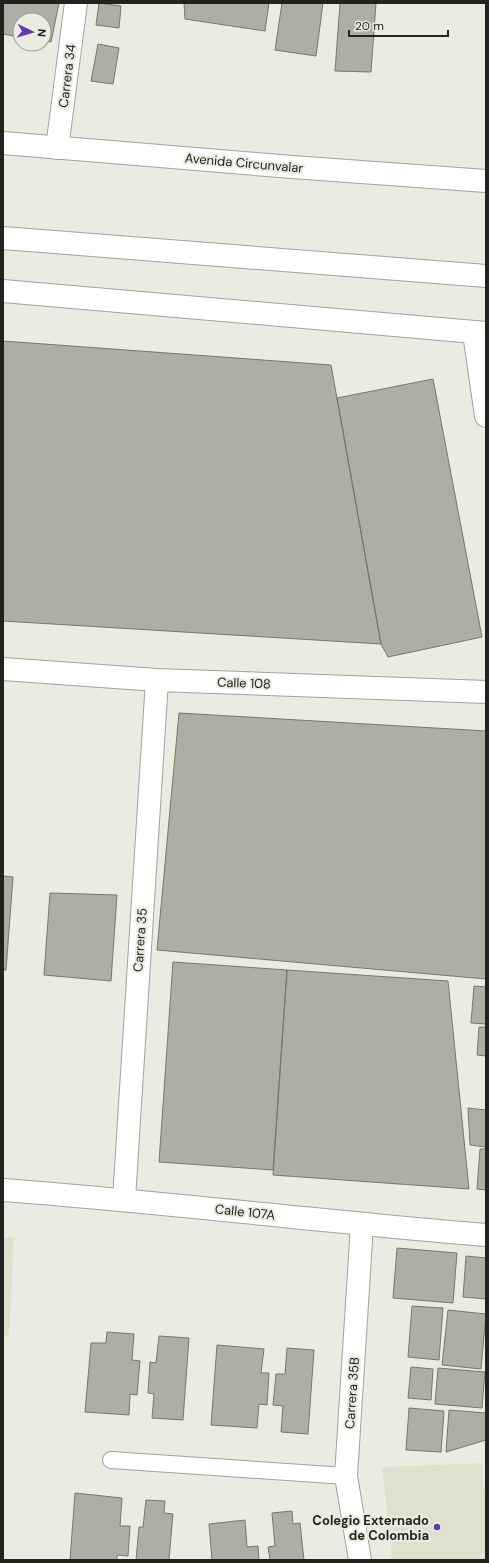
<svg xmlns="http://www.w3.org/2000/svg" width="489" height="1563" viewBox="0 0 489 1563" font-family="'DM Sans',sans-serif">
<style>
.built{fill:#dfe1ce}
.building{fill:#adaea4;stroke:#76776d}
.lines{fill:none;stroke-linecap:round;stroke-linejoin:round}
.service-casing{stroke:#a2a399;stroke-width:18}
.minor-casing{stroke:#a2a399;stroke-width:24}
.trunk-casing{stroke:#a2a399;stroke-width:24}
.service{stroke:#fff;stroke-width:16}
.minor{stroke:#fff;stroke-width:22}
.trunk{stroke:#fff;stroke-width:22}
.poi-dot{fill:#6139b1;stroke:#ebece1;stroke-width:1.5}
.labels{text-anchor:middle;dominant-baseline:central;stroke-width:4;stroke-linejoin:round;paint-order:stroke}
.street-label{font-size:13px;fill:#22231f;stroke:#ebece1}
.poi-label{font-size:13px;font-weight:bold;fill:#22231f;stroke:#ebece1;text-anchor:end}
</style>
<rect width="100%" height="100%" fill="#ebece1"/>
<path class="built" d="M 3,1237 L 14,1238 L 9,1336 L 3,1336 Z
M 483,1463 L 483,1483 L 486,1493 L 486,1560 L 392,1560 L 382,1467 Z"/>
<path class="building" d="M 3,3 L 59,3 L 51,42 L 44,41 L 44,20 L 20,20 L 20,37 L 3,34 Z
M 99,3 L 121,6 L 119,28 L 96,25 Z
M 184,3 L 269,3 L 265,31 L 185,19 Z
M 282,3 L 323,3 L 316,56 L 275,50 Z
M 340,3 L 376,3 L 371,72 L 335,71 Z
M 98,44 L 119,48 L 113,84 L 91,81 Z
M 3,341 L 331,365 L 381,644 L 3,621 Z
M 433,379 L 482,637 L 388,657 L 381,644 L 337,398 Z
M 179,713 L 486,731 L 486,979 L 157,950 Z
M 3,876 L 13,877 L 6,970 L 3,970 Z
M 50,893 L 117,895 L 111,981 L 44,975 Z
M 173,962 L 287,970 L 273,1170 L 159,1162 Z
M 287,970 L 448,981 L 469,1189 L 273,1175 Z
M 474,986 L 486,987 L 486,1024 L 471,1023 Z
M 479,1027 L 486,1027 L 486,1056 L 477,1055 Z
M 468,1108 L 486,1110 L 486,1147 L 470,1145 Z
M 480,1149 L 486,1149 L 486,1190 L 477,1189 Z
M 397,1248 L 457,1253 L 453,1303 L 393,1298 Z
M 466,1256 L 486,1258 L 486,1299 L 463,1297 Z
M 412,1306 L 443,1308 L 439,1360 L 408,1357 Z
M 448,1310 L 486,1314 L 481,1369 L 442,1365 Z
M 107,1332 L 134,1334 L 132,1360 L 140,1361 L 137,1395 L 130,1394 L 129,1415 L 85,1412 L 91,1343 L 106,1343 Z
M 159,1336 L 189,1338 L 183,1420 L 152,1418 L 154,1394 L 148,1393 L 150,1362 L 156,1363 Z
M 217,1345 L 264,1349 L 261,1373 L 269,1373 L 267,1405 L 259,1404 L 257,1428 L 211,1425 Z
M 287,1348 L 314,1350 L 308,1434 L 281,1432 L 283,1406 L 273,1405 L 276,1374 L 285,1374 Z
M 411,1367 L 433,1369 L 431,1400 L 408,1398 Z
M 438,1368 L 485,1372 L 482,1408 L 435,1404 Z
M 409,1408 L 444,1411 L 441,1452 L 406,1450 Z
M 449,1410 L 486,1413 L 486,1440 L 446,1452 Z
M 75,1493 L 122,1498 L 120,1526 L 130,1526 L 128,1556 L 117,1555 L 117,1560 L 70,1560 Z
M 146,1500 L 165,1501 L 164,1513 L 173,1514 L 169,1560 L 136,1560 L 139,1527 L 143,1527 Z
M 292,1511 L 293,1524 L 300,1523 L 304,1560 L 270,1560 L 268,1547 L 275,1546 L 272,1513 Z
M 245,1520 L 247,1547 L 258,1546 L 259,1560 L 212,1560 L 209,1524 Z"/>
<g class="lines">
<g class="service-casing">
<path id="service" d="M 111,1460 L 346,1476"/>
</g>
<g class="minor-casing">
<path id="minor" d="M 57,148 L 76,3
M 474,333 L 486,416
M 3,669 L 157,680 L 486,692
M 3,1190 C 164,1202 325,1222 486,1235
M 124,1199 L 157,680
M 360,1560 L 346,1476 L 362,1225"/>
</g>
<g class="trunk-casing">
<path id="trunk" d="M 3,143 L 292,167 L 486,181
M 3,238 L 486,276
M 3,291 L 486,333"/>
</g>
<use href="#service" class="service"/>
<use href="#minor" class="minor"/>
<use href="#trunk" class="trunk"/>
</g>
<circle class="poi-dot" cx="437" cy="1527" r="4"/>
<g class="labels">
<g class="street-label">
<text transform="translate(67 76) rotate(-83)">Carrera 34</text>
<text transform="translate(244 163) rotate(5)">Avenida Circunvalar</text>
<text transform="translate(244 683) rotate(2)">Calle 108</text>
<text transform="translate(140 940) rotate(-86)">Carrera 35</text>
<text transform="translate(245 1212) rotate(6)">Calle 107A</text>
<text transform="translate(352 1393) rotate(-86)">Carrera 35B</text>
</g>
<g class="poi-label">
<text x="429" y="1520">Colegio Externado<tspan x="429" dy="15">de Colombia</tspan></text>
</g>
</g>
<rect width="489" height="1563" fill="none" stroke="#22231f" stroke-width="8"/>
<g transform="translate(32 32) rotate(95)"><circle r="19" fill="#ebece1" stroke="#9b9c93"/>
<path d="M0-3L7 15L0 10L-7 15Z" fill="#6139b1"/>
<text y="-6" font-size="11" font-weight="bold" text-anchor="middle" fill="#22231f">N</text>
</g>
<path d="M349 30v6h99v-6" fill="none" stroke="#22231f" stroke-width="2"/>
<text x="355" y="30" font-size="12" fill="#22231f" stroke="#ebece1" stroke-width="3" paint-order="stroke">20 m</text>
</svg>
